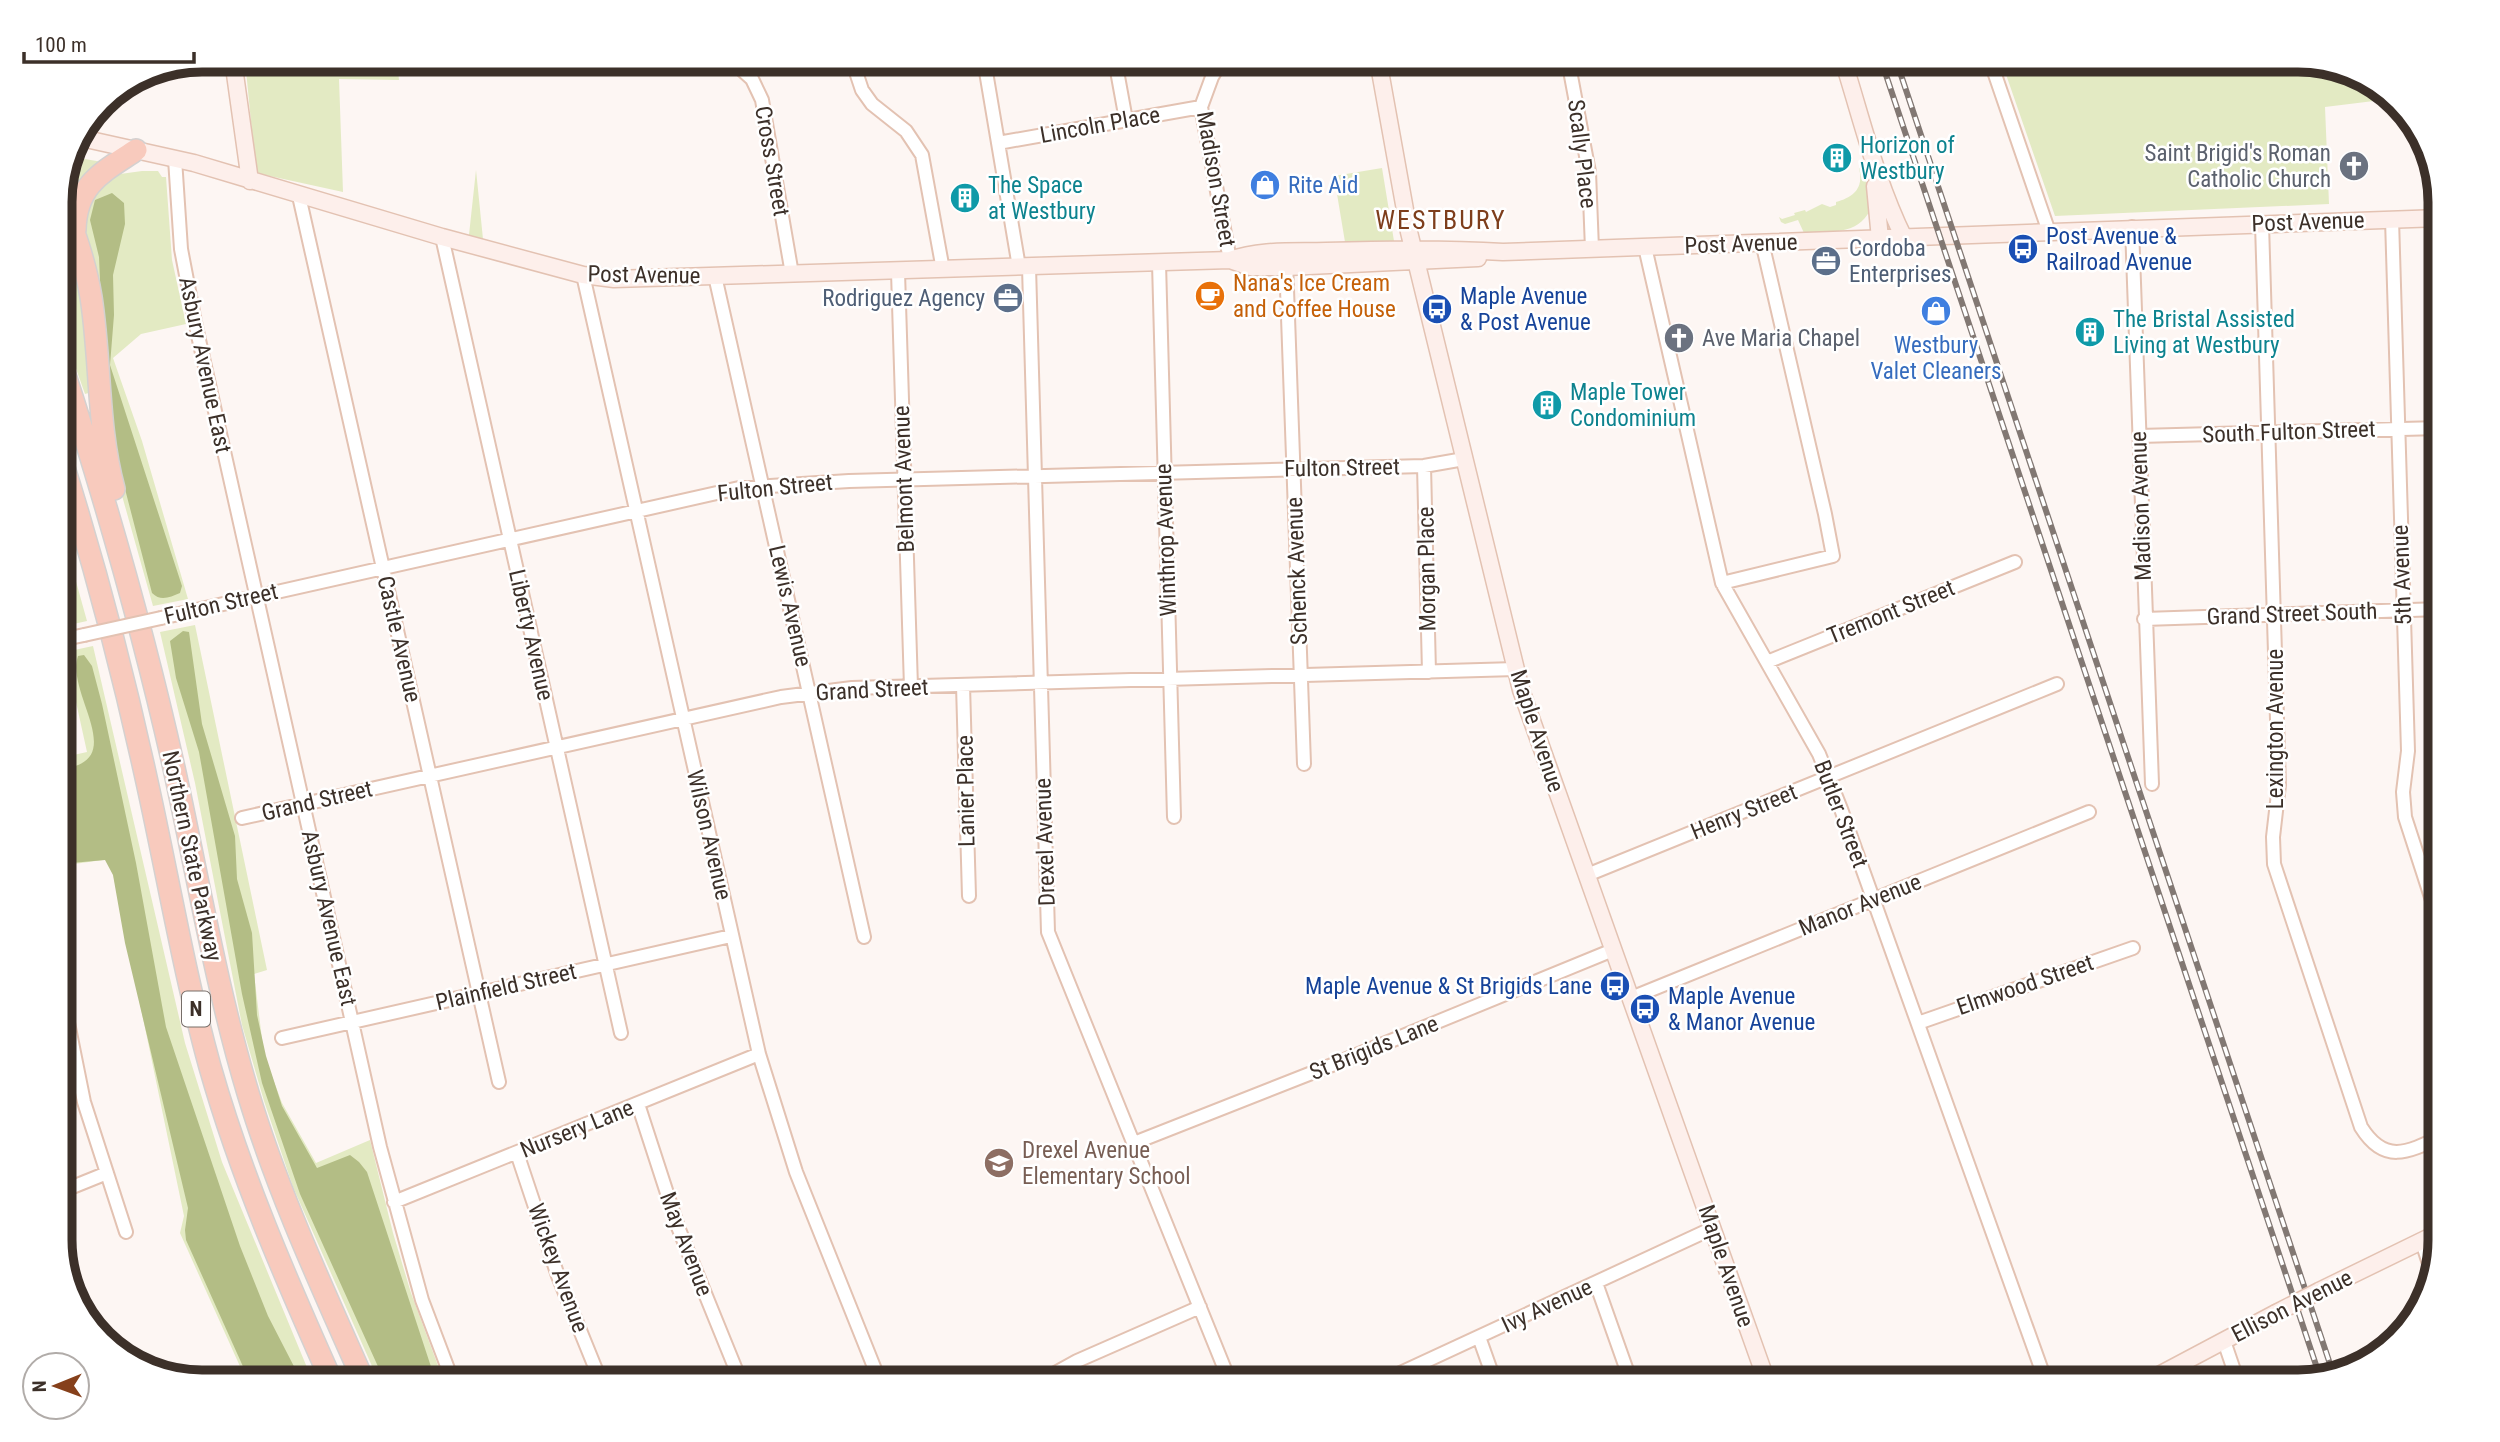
<svg xmlns="http://www.w3.org/2000/svg" width="2500" height="1442" viewBox="0 0 2500 1442" font-family="'Roboto Condensed',sans-serif">
<style>
.green{fill:#e3eac3}
.forest{fill:#b3bd85}
.lines{fill:none;stroke-linecap:round;stroke-linejoin:round}
.street-casing{stroke:#e3c2b2;stroke-width:16}
.secondary-casing{stroke:#e3c2b2;stroke-width:19}
.highway-casing{stroke:#d4d1d0;stroke-width:24}
.street{stroke:#fff;stroke-width:12}
.secondary{stroke:#fdefeb;stroke-width:16}
.highway{stroke:#f8cabd;stroke-width:21}
.rail-casing{stroke:#827873;stroke-width:6}
.rail{stroke:#fff;stroke-width:3.5;stroke-dasharray:10;stroke-linecap:butt}
.street-bridge-casing{stroke:#e3c2b2;stroke-width:16;stroke-linecap:butt}
.secondary-bridge-casing{stroke:#e3c2b2;stroke-width:19;stroke-linecap:butt}
.street-bridge{stroke:#fff;stroke-width:12}
.secondary-bridge{stroke:#fdefeb;stroke-width:16}
.labels{text-anchor:middle;dominant-baseline:central;stroke-width:5;stroke-linejoin:round;paint-order:stroke}
.shield{fill:#fff;stroke:#766e69;stroke-width:2}
.shield-label{font-size:21px;font-weight:bold;fill:#3c3029}
.street-label{font-size:23px;fill:#3c3029;stroke:#fff}
.culture-label{font-size:23px;fill:#0d838f;stroke:#fff;text-anchor:start}
.worship-label{font-size:23px;fill:#5b616d;stroke:#fff;text-anchor:end}
.shop-label{font-size:23px;fill:#366cbe;stroke:#fff;text-anchor:start}
.transit-label{font-size:23px;fill:#164399;stroke:#fff;text-anchor:start}
.service-label{font-size:23px;fill:#4e5e75;stroke:#fff;text-anchor:start}
.food-label{font-size:23px;fill:#c56008;stroke:#fff;text-anchor:start}
.education-label{font-size:23px;fill:#785e54;stroke:#fff;text-anchor:start}
.quarter-label{font-size:26px;letter-spacing:2px;fill:#7e3e1c;stroke:#fff}
.rim{fill:none;stroke:#3c3029;stroke-width:9}
</style>
<rect width="100%" height="100%" fill="#fdf6f3"/>
<path class="green" d="M 245,60 L 397,60 L 399,80 L 339,79 L 343,192 L 256,173 Z
M 2001,60 L 2298,60 L 2369,78 L 2390,99 L 2325,107 L 2329,204 L 2055,216 Z
M 68,156 L 102,162 L 72,200 L 62,185 Z
M 1864,167 L 1870,210 C 1858,236 1828,231 1804,233 L 1798,220 L 1785,224 L 1781,222 L 1779,217 L 1782,219 L 1795,215 L 1794,213 L 1805,210 L 1806,212 L 1822,204 L 1830,207 L 1836,205 L 1836,202 C 1854,197 1864,188 1859,168 Z
M 1382,168 L 1394,241 L 1345,242 L 1334,176 Z
M 476,170 L 484,249 L 468,244 Z
M 142,171 L 158,171 L 162,177 L 166,177 L 172,260 L 186,324 L 141,334 L 113,358 L 142,441 L 188,599 L 153,606 L 112,460 L 80,218 L 84,200 L 113,175 Z
M 60,213 L 84,296 L 92,392 L 85,394 L 60,323 Z
M 60,524 L 87,621 L 60,627 Z
M 195,625 L 267,970 L 254,974 L 264,1055 L 282,1103 L 316,1163 L 370,1140 L 393,1233 L 411,1293 L 444,1382 L 379,1382 L 293,1187 L 264,1101 L 242,1025 L 195,783 L 160,632 Z
M 93,646 L 185,1043 L 222,1162 L 313,1382 L 247,1382 L 180,1233 L 184,1216 L 110,859 L 60,866 L 60,758 L 87,752 L 65,652 Z"/>
<path class="forest" d="M 112,193 L 124,203 L 125,224 L 113,275 L 114,315 L 110,365 L 182,586 L 180,593 C 170,597 161,602 152,593 L 111,435 L 103,349 L 99,257 L 90,220 L 95,200 Z
M 183,631 L 189,632 L 202,724 L 235,836 L 237,879 L 252,933 L 257,1015 L 266,1056 L 282,1106 L 317,1168 L 350,1155 L 359,1162 L 367,1172 L 436,1382 L 385,1382 L 300,1194 L 262,1083 L 242,994 L 199,752 L 176,678 L 170,641 Z
M 84,655 L 92,666 L 102,704 L 136,863 L 166,1027 L 240,1246 L 268,1316 L 302,1382 L 250,1382 L 186,1240 L 185,1230 L 188,1208 L 125,943 L 113,875 L 105,860 L 60,864 L 60,769 C 132,762 65,694 78,656 Z"/>
<g class="lines">
<g class="street-casing">
<path id="street" d="M 731,60 L 752,79 L 762,100 L 792,274
M 852,60 L 862,90 L 872,104 L 906,131 L 922,155 L 943,270
M 984,60 L 1019,267
M 1115,60 L 1126,120
M 1222,60 L 1212,77 L 1201,107 L 1230,260
M 1568,60 L 1589,172 L 1592,249
M 1990,60 L 2049,232
M 998,143 L 1201,107
M 175,159 L 181,249 L 195,322 L 380,1147 L 422,1300 L 453,1382
M 299,196 L 499,1082
M 2392,219 L 2408,751 L 2403,792 L 2405,817 L 2440,925
M 2262,224 L 2279,785 L 2273,837 L 2274,864 L 2361,1127 C 2384,1164 2407,1153 2440,1137
M 2132,227 L 2152,784
M 442,237 L 621,1033
M 1645,247 L 1722,583 L 1819,754 L 1841,809 L 2046,1382
M 1286,261 L 1304,764
M 1159,263 L 1174,817
M 1029,267 L 1048,932 L 1230,1382
M 898,272 L 911,687
M 583,275 L 759,1054 L 796,1172 L 880,1382
M 715,276 L 864,937
M 2139,436 L 2440,428
M 1424,466 L 1429,672
M 1722,583 L 1833,556 L 1825,514 L 1762,242
M 161,618 L 739,488 L 849,481 L 1424,466 L 1464,459
M 2144,619 L 2440,609
M 60,640 L 84,635
M 1767,662 L 2015,562
M 963,685 L 969,896
M 242,818 L 781,697 L 852,688 L 1516,669
M 1587,875 L 2057,684
M 60,983 L 84,1102 L 126,1232
M 1631,998 L 2089,812
M 1918,1023 L 2133,948
M 282,1038 L 731,936
M 638,1104 L 678,1227 L 741,1382
M 1134,1143 L 1332,1065 L 1613,950
M 517,1153 L 558,1276 L 601,1382
M 60,1192 L 107,1173
M 394,1202 L 759,1054
M 2422,1242 L 2432,1273
M 1596,1283 L 1631,1382
M 1479,1337 L 1495,1382
M 2224,1341 L 2238,1382
M 1039,1382 L 1077,1361 L 1200,1307
M 1381,1382 L 1713,1228"/>
</g>
<g class="secondary-casing">
<path id="secondary" d="M 233,60 L 250,181
M 1378,60 L 1409,232 L 1521,690 L 1767,1382
M 1843,60 C 1862,120 1876,181 1904,238
M 77,137 L 194,163 L 442,237 L 583,275 L 614,279 L 1230,260 C 1261,249 1294,252 1326,251 C 1385,249 1444,248 1503,252 C 1816,241 2128,227 2440,218
M 1875,186 L 1880,239
M 1230,260 L 1250,267 L 1287,267 L 1478,258
M 2319,1291 L 2440,1232
M 2146,1382 L 2276,1313"/>
</g>
<g class="highway-casing">
<path id="highway" d="M 60,194 C 73,228 85,261 91,297 C 101,361 97,426 114,489
M 75,230 C 76,184 103,172 136,150
M 60,360 C 104,494 143,630 174,768 C 198,877 216,987 248,1093 C 278,1193 322,1287 364,1382
M 60,455 C 94,562 123,672 147,782 C 168,877 184,973 210,1067 C 241,1176 286,1279 332,1382"/>
</g>
<use href="#street" class="street"/>
<use href="#secondary" class="secondary"/>
<use href="#highway" class="highway"/>
<g class="rail-casing">
<path id="rail" d="M 1881,60 L 2320,1377
M 1896,60 L 2333,1373"/>
</g>
<use href="#rail" class="rail"/>
<g class="street-bridge-casing">
<path id="street-bridge" d="M 84,635 L 161,618"/>
</g>
<g class="secondary-bridge-casing">
<path id="secondary-bridge" d="M 2276,1313 L 2319,1291"/>
</g>
<use href="#street-bridge" class="street-bridge"/>
<use href="#secondary-bridge" class="secondary-bridge"/>
</g>
<defs>
<g id="building-disc" transform="scale(1.575)"><circle r="9.5" fill="#0f9aa8" stroke="#fff"/><path d="M-4-6H4V6H1V3H-1V6H-4ZM-2.5-4.3h1.7v1.8h-1.7ZM.8-4.3h1.7v1.8H.8ZM-2.5-1h1.7V.8h-1.7ZM.8-1h1.7V.8H.8Z" fill="#fff"/></g>
<g id="church-disc" transform="scale(1.575)"><circle r="9.5" fill="#6b7280" stroke="#fff"/><path d="M-1.2-6h2.4v3.5h3.3v2.4h-3.3V6h-2.4V-.1h-3.3v-2.4h3.3Z" fill="#fff"/></g>
<g id="shop-disc" transform="scale(1.575)"><circle r="9.5" fill="#3f7fe0" stroke="#fff"/><path d="M-5-2.5h2.3a2.7 3.5 0 0 1 5.4 0H5L5.5 6h-11ZM-1.5-2.5h3a1.5 2.3 0 0 0-3 0Z" fill="#fff"/></g>
<g id="bus-disc" transform="scale(1.575)"><circle r="9.5" fill="#1a4fb4" stroke="#fff"/><path d="M-5-6H5V4H4V6H2V4H-2V6H-4V4H-5ZM-3.5-4V0h7V-4ZM-3.5 1.2v1.5H-2V1.2ZM2 1.2v1.5H3.5V1.2Z" fill="#fff"/></g>
<g id="office-disc" transform="scale(1.575)"><circle r="9.5" fill="#5c6f8a" stroke="#fff"/><path d="M-6-3h4V-5.5h4V-3h4V5H-6ZM-1-4.5V-3h2v-1.5ZM-6 0V1H6V0Z" fill="#fff"/></g>
<g id="cafe-disc" transform="scale(1.575)"><circle r="9.5" fill="#e8710a" stroke="#fff"/><path d="M-5.5-4.5H6V0H3Q3 3.5 0 3.5H-2.5Q-5.5 3.5-5.5 0ZM3-3.2v2h1.7v-2ZM-6 4.5H4V6H-6Z" fill="#fff"/></g>
<g id="school-disc" transform="scale(1.575)"><circle r="9.5" fill="#8d6e63" stroke="#fff"/><path d="M0-5L7-2L0 1L-7-2ZM-4 1L0 2.5L4 1V4Q0 6-4 4Z" fill="#fff"/></g>
</defs>
<g fill-rule="evenodd">
<use href="#building-disc" x="1837" y="158"/>
<use href="#church-disc" x="2354" y="166"/>
<use href="#shop-disc" x="1265" y="185"/>
<use href="#building-disc" x="965" y="198"/>
<use href="#bus-disc" x="2023" y="249"/>
<use href="#office-disc" x="1826" y="261"/>
<use href="#cafe-disc" x="1210" y="296"/>
<use href="#office-disc" x="1008" y="298"/>
<use href="#bus-disc" x="1437" y="309"/>
<use href="#shop-disc" x="1936" y="311"/>
<use href="#building-disc" x="2090" y="332"/>
<use href="#church-disc" x="1679" y="338"/>
<use href="#building-disc" x="1547" y="405"/>
<use href="#bus-disc" x="1615" y="986"/>
<use href="#bus-disc" x="1645" y="1009"/>
<use href="#school-disc" x="999" y="1163"/>
</g>
<g class="labels">
<rect class="shield" x="182" y="991.5" width="28" height="35" rx="5"/>
<g class="shield-label">
<text x="196" y="1009">N</text>
</g>
<g class="street-label">
<text transform="translate(1100 125) rotate(-10)">Lincoln Place</text>
<text transform="translate(1582 154) rotate(83)">Scally Place</text>
<text transform="translate(772 161) rotate(80)">Cross Street</text>
<text transform="translate(1216 179) rotate(80)">Madison Street</text>
<text transform="translate(2308 222) rotate(-2)">Post Avenue</text>
<text transform="translate(1741 244) rotate(-2)">Post Avenue</text>
<text transform="translate(644 275) rotate(1)">Post Avenue</text>
<text transform="translate(205 365) rotate(78)">Asbury Avenue East</text>
<text transform="translate(2289 432) rotate(-2)">South Fulton Street</text>
<text transform="translate(1342 468) rotate(-1)">Fulton Street</text>
<text transform="translate(904 479) rotate(-92)">Belmont Avenue</text>
<text transform="translate(775 488) rotate(-6)">Fulton Street</text>
<text transform="translate(2141 506) rotate(-92)">Madison Avenue</text>
<text transform="translate(1166 540) rotate(-92)">Winthrop Avenue</text>
<text transform="translate(1427 569) rotate(-91)">Morgan Place</text>
<text transform="translate(1297 571) rotate(-92)">Schenck Avenue</text>
<text transform="translate(2402 575) rotate(-92)">5th Avenue</text>
<text transform="translate(221 604) rotate(-13)">Fulton Street</text>
<text transform="translate(790 606) rotate(77)">Lewis Avenue</text>
<text transform="translate(1891 612) rotate(-22)">Tremont Street</text>
<text transform="translate(2292 614) rotate(-2)">Grand Street South</text>
<text transform="translate(531 635) rotate(77)">Liberty Avenue</text>
<text transform="translate(399 639) rotate(77)">Castle Avenue</text>
<text transform="translate(872 690) rotate(-3)">Grand Street</text>
<text transform="translate(2275 729) rotate(-90)">Lexington Avenue</text>
<text transform="translate(1537 731) rotate(72)">Maple Avenue</text>
<text transform="translate(966 791) rotate(-91)">Lanier Place</text>
<text transform="translate(317 801) rotate(-13)">Grand Street</text>
<text transform="translate(1744 812) rotate(-22)">Henry Street</text>
<text transform="translate(1841 814) rotate(69)">Butler Street</text>
<text transform="translate(709 835) rotate(77)">Wilson Avenue</text>
<text transform="translate(1045 842) rotate(-92)">Drexel Avenue</text>
<text transform="translate(192 856) rotate(78)">Northern State Parkway</text>
<text transform="translate(1860 905) rotate(-22)">Manor Avenue</text>
<text transform="translate(329 918) rotate(77)">Asbury Avenue East</text>
<text transform="translate(2025 985) rotate(-19)">Elmwood Street</text>
<text transform="translate(506 987) rotate(-13)">Plainfield Street</text>
<text transform="translate(1374 1048) rotate(-22)">St Brigids Lane</text>
<text transform="translate(577 1129) rotate(-22)">Nursery Lane</text>
<text transform="translate(686 1244) rotate(69)">May Avenue</text>
<text transform="translate(1726 1266) rotate(71)">Maple Avenue</text>
<text transform="translate(558 1268) rotate(70)">Wickey Avenue</text>
<text transform="translate(1547 1306) rotate(-25)">Ivy Avenue</text>
<text transform="translate(2292 1306) rotate(-27)">Ellison Avenue</text>
</g>
<g class="culture-label">
<text x="1860" y="145">Horizon of<tspan x="1860" dy="26">Westbury</tspan></text>
<text x="988" y="185">The Space<tspan x="988" dy="26">at Westbury</tspan></text>
<text x="2113" y="319">The Bristal Assisted<tspan x="2113" dy="26">Living at Westbury</tspan></text>
<text x="1570" y="392">Maple Tower<tspan x="1570" dy="26">Condominium</tspan></text>
</g>
<g class="worship-label">
<text x="2331" y="153">Saint Brigid's Roman<tspan x="2331" dy="26">Catholic Church</tspan></text>
<text x="1702" y="338" text-anchor="start">Ave Maria Chapel</text>
</g>
<g class="shop-label">
<text x="1288" y="185">Rite Aid</text>
<text x="1936" y="345" text-anchor="middle">Westbury<tspan x="1936" dy="26">Valet Cleaners</tspan></text>
</g>
<g class="transit-label">
<text x="2046" y="236">Post Avenue &amp;<tspan x="2046" dy="26">Railroad Avenue</tspan></text>
<text x="1460" y="296">Maple Avenue<tspan x="1460" dy="26">&amp; Post Avenue</tspan></text>
<text x="1592" y="986" text-anchor="end">Maple Avenue &amp; St Brigids Lane</text>
<text x="1668" y="996">Maple Avenue<tspan x="1668" dy="26">&amp; Manor Avenue</tspan></text>
</g>
<g class="service-label">
<text x="1849" y="248">Cordoba<tspan x="1849" dy="26">Enterprises</tspan></text>
<text x="985" y="298" text-anchor="end">Rodriguez Agency</text>
</g>
<g class="food-label">
<text x="1233" y="283">Nana's Ice Cream<tspan x="1233" dy="26">and Coffee House</tspan></text>
</g>
<g class="education-label">
<text x="1022" y="1150">Drexel Avenue<tspan x="1022" dy="26">Elementary School</tspan></text>
</g>
<g class="quarter-label">
<text x="1441" y="220">WESTBURY</text>
</g>
</g>
<path d="M0 0H2500V1442H0ZM202 72H2298A130 130 0 0 1 2428 202V1240A130 130 0 0 1 2298 1370H202A130 130 0 0 1 72 1240V202A130 130 0 0 1 202 72Z" fill="#fff" fill-rule="evenodd"/>
<path class="rim" d="M202 72H2298A130 130 0 0 1 2428 202V1240A130 130 0 0 1 2298 1370H202A130 130 0 0 1 72 1240V202A130 130 0 0 1 202 72Z"/>
<g transform="translate(56 1386) rotate(269)"><circle r="33" fill="#ffffff" stroke="#b1aca9" stroke-width="2"/>
<path d="M0-5L12 26L0 18L-12 26Z" fill="#86401b"/>
<text y="-10" font-size="19" font-weight="bold" text-anchor="middle" fill="#3c3029">N</text>
</g>
<path d="M24 52v10h170v-10" fill="none" stroke="#3c3029" stroke-width="3.5"/>
<text x="35" y="52" font-size="21" fill="#3c3029" stroke="#ffffff" stroke-width="5" paint-order="stroke">100 m</text>
</svg>
